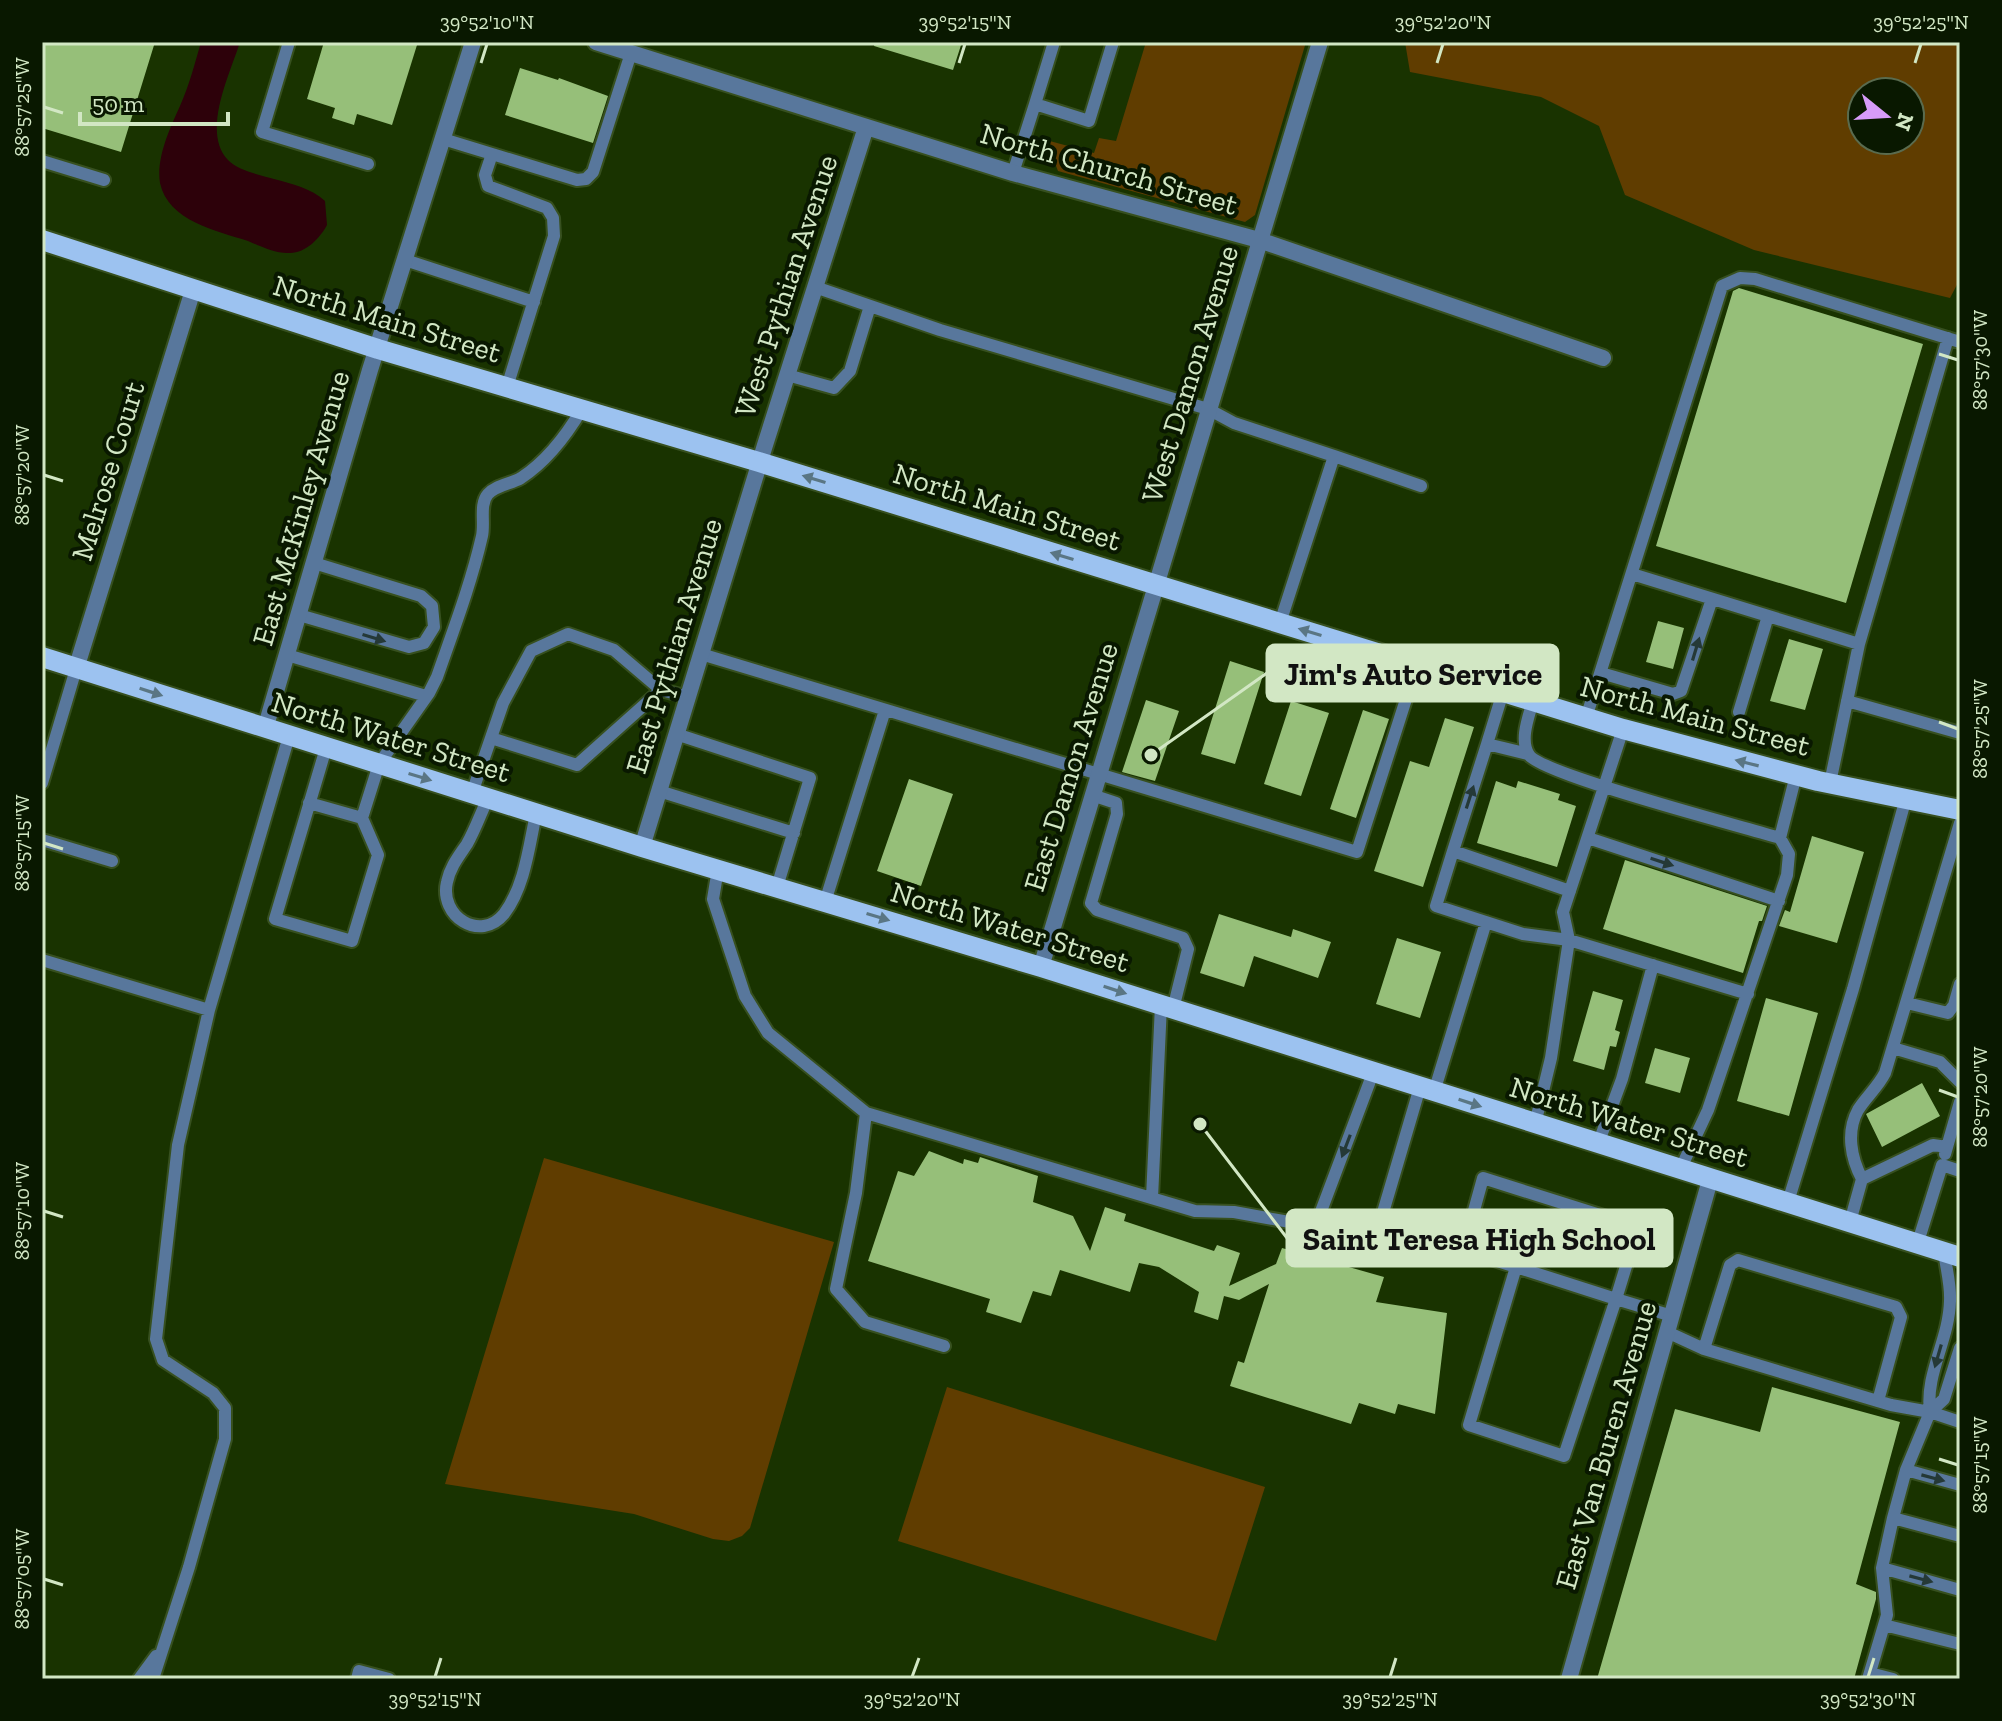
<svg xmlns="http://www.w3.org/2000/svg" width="2002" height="1721" viewBox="0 0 2002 1721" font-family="'Zilla Slab',serif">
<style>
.green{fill:#603d00;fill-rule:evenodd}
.water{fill:#2d010a}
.building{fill:#96bf79}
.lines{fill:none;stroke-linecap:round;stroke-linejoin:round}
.lane-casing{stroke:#37501f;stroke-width:16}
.street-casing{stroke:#37501f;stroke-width:20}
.primary-casing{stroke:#37501f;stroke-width:24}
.lane{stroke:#58779c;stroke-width:12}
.street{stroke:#58779c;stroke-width:16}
.primary{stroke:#9cc2f0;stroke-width:20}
.oneway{fill:#5a7684}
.oneway2{fill:#253937}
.ticks{fill:none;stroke:#d2e7c4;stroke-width:3}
.labels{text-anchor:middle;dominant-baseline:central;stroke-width:8;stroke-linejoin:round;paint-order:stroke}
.street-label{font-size:30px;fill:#d2e7c4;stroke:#091800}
.leader{fill:none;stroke:#d2e7c4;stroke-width:3}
.callout-dot{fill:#d2e7c4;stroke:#091800;stroke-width:3}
.callout{fill:#d2e7c4;stroke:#d2e7c4;stroke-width:3}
.callout-label{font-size:32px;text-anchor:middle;font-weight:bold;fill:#111}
.neatline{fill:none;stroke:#d2e7c4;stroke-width:3}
.ticks-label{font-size:20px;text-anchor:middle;fill:#d2e7c4}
</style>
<rect width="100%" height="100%" fill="#193300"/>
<path class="green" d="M 1146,42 L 1306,42 L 1255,215 L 1245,222 L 1058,171 L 1046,140 L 1094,153 L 1099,138 L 1116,141 Z
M 1405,42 L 1960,42 L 1960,279 L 1950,298 L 1754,250 L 1625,195 L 1599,126 L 1541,97 L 1410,72 ZM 1862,92 L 1910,92 L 1910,140 L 1862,140 Z
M 544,1158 L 834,1242 L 750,1528 L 742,1536 L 729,1541 L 713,1539 L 634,1514 L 445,1484 Z
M 947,1387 L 1265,1487 L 1216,1641 L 898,1541 Z"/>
<path class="water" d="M 201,42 L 240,42 C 230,74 201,132 228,160 C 239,171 260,175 274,179 C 292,184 311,188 325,201 L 327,225 C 320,238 306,253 290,253 C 276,254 260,246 248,241 C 217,231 168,221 160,183 C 156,158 170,128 180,106 C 189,86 195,63 201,42 Z"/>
<path class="building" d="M 42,42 L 155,42 L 121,152 L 42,128 Z
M 324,42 L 407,42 L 417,45 L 392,125 L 357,114 L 354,125 L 332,118 L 335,108 L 307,99 Z
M 875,42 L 962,42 L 953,70 L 874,46 Z
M 520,68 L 558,80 L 559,78 L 608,96 L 593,143 L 505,115 Z
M 1739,288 L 1923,344 L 1846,603 L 1656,546 L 1733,291 Z
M 1658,621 L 1684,628 L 1673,669 L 1646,662 Z
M 1789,639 L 1823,649 L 1805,710 L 1770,701 Z
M 1230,661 L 1264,672 L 1235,764 L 1201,754 Z
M 1146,700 L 1179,711 L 1155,781 L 1122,772 Z
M 1291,701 L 1329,713 L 1301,796 L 1264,784 Z
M 1363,710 L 1389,719 L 1356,818 L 1330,809 Z
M 1445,718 L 1474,727 L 1423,887 L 1374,871 L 1410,761 L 1429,767 Z
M 909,779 L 953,794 L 921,886 L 877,871 Z
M 1496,781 L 1516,788 L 1518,781 L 1560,794 L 1558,800 L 1576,806 L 1557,867 L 1477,843 Z
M 1812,836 L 1864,852 L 1837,943 L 1779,926 L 1785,910 L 1790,912 Z
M 1625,860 L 1767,906 L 1762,921 L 1759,921 L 1743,973 L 1603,929 Z
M 1219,914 L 1291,937 L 1293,929 L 1331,942 L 1318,978 L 1254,956 L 1244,987 L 1200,973 Z
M 1397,938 L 1441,952 L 1420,1018 L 1376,1004 Z
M 1593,991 L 1623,1000 L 1615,1030 L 1620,1032 L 1616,1047 L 1610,1046 L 1604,1070 L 1573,1061 Z
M 1766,998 L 1818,1013 L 1789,1116 L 1737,1101 Z
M 1655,1048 L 1690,1058 L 1680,1093 L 1645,1083 Z
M 1922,1083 L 1940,1116 L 1882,1147 L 1866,1114 Z
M 929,1151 L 963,1164 L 964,1159 L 978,1163 L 980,1157 L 1038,1176 L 1033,1202 L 1073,1216 L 1090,1251 L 1105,1207 L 1126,1214 L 1124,1221 L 1214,1251 L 1217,1245 L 1240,1253 L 1229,1286 L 1276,1264 L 1282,1248 L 1384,1277 L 1376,1302 L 1447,1313 L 1435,1414 L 1398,1404 L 1395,1414 L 1359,1403 L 1351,1424 L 1230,1386 L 1238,1361 L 1244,1363 L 1269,1284 L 1239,1300 L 1224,1296 L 1218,1320 L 1194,1312 L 1199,1292 L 1159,1267 L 1139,1263 L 1130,1292 L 1060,1270 L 1051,1296 L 1033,1291 L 1021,1323 L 986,1312 L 990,1299 L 868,1261 L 898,1171 L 914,1176 Z
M 1772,1387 L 1900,1422 L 1856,1584 L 1876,1592 L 1876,1599 L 1854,1679 L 1597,1679 L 1675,1409 L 1760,1432 Z"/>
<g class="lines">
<g class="lane-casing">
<path id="lane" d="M 289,42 L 262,132 L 368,164
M 1054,42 L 1035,104 L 1089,121 L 1113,42
M 443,139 L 577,180 L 586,179 L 593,172 L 631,53
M 492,154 L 485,175 L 488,186 L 547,208 L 553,218 L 554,236 L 507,387
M 42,161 L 104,180
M 1013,173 L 1035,104
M 405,260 L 534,302
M 815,287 L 940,330 L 1208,409 L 1234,423 L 1334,456 L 1280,623
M 787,375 L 834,388 L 850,371 L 870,306
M 1334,456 L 1421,486
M 1632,574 L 1859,644
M 299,615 L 409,647 L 424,643 L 434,627 L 432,606 L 421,596 L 314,563
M 701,654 L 1357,852 L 1417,665
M 287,655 L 426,696
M 1601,673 L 1673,694 L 1681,691 L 1712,599
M 1503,692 L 1487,744 L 1528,754
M 1533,701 C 1529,716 1519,740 1529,755 C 1543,775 1744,827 1780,838
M 1847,701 L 1960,733
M 1739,712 L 1768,616
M 1586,718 L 1722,286 L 1740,278 L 1755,279 L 1960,342
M 676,734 L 810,778 L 777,887
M 491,738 L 577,765 L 661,690
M 326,748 L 275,919 L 352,941 L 378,855 L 362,818 L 379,764 L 429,693 L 437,677 C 453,631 471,584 482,536 C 485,523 479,504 488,494 C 496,485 511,484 521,478 C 547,461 566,436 582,409
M 42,783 L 76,669
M 1830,783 L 1859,644 L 1948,338
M 659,791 L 794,833
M 472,793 L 503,703 L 531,651 L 568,634 L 614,650 L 661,690 L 688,697
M 1092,795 L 1116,803 L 1117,814 L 1091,903 L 1097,910 L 1183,938 L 1188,949 L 1173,1009
M 488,798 C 481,813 475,830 467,844 C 459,856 450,867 447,882 C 439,916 480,943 504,914 C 525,886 529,846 536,814
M 309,803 L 362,818
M 1588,838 L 1779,901
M 42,840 L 112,861
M 1453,851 L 1487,744
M 718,869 L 713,899 L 745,996 L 768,1033 L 866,1113 L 1195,1211 L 1234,1212 L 1306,1225 L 1337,1245 L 1369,1248 L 1379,1226 L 1463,1250
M 1570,891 L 1453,851 L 1436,906 L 1523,934 L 1569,940 L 1748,994
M 825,902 L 885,710
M 42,960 L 209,1010 L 289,736
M 1907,1003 L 1948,1013 L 1954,1005 L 1960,984
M 1893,1048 L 1940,1062 L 1960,1082
M 1434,1092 L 1486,922
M 866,1113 L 856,1193 L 836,1289 L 865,1322 L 944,1346
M 1535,1124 L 1551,1058 L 1569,940 L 1563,912 L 1623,729
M 1598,1144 L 1622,1079 L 1653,965
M 1945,1154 L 1960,1102
M 1680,1170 L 1708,1110 L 1787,875 L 1789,854 L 1780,838 L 1796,775
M 1862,1179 L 1933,1145 L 1947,1147
M 1152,1198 L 1161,1005
M 1788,1202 L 1853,989 L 1906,798
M 1850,1222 L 1862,1179 C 1851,1158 1846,1132 1858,1110 C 1866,1097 1878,1087 1885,1073 L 1960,823
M 1379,1226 L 1420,1087
M 1314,1230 L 1373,1073
M 1918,1242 L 1942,1165 L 1960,1171
M 1516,1267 L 1616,1299 L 1638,1227 L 1483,1178 L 1463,1250 L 1516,1267 L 1469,1425 L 1564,1456 L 1616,1299 L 1672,1316
M 1667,1332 L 1704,1349 L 1891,1405 L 1930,1412 L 1960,1422
M 1704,1349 L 1730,1265 L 1738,1260 L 1896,1307 L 1901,1317 L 1878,1401
M 1930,1412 C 1925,1374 1949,1340 1950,1301 C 1951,1285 1946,1268 1944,1251
M 1906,1470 L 1960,1485
M 1893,1518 L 1960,1536
M 1882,1568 L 1960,1590
M 1884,1625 L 1960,1644
M 1870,1673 L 1893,1679
M 139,1679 L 156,1656
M 153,1679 L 189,1567 L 225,1439 L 225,1408 L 213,1393 L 163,1360 L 156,1339 L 178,1145 L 209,1010
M 357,1679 L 359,1671 L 389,1679
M 1868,1679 L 1887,1615 L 1882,1568 L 1893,1518 L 1906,1470 L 1930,1412 L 1944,1399 L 1960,1348"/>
</g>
<g class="street-casing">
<path id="street" d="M 596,42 L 1013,173 L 1259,240 L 1603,358
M 76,669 L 193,290
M 265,729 L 370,370 L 473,42
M 642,847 L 765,445 L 866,127
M 1041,967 L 1320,42
M 1569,1679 L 1710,1180"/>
</g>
<g class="primary-casing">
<path id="primary" d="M 42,240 L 378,349 L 759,462 L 1623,729 L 1818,781 L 1960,810
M 42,657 L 642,847 L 1041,967 L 1960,1257"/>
</g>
<use href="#lane" class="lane"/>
<use href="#street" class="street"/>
<use href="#primary" class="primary"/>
</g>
<defs><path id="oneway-solid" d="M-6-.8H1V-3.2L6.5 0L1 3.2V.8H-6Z" transform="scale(2)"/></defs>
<g class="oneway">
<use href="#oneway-solid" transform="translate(814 479) rotate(-163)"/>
<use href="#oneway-solid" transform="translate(1062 556) rotate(-163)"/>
<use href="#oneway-solid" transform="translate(1310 632) rotate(-163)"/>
<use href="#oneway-solid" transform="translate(151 692) rotate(18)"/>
<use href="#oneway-solid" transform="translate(1747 763) rotate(-166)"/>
<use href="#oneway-solid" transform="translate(420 777) rotate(17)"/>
<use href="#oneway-solid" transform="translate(878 917) rotate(17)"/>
<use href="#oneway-solid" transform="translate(1115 990) rotate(18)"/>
<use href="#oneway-solid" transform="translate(1470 1103) rotate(18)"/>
</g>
<g class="oneway2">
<use href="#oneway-solid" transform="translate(374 638) rotate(17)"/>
<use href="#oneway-solid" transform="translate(1696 649) rotate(-73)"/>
<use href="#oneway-solid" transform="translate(1470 797) rotate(-72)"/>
<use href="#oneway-solid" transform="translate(1662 862) rotate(18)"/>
<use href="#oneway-solid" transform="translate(1346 1146) rotate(111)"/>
<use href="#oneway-solid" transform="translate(1938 1356) rotate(106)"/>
<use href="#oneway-solid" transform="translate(1933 1478) rotate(15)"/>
<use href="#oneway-solid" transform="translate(1921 1579) rotate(15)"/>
</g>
<path class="ticks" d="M 481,63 L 487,44M 959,63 L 965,44M 1437,63 L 1443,44M 1915,63 L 1921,44M 44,107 L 63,113M 1939,354 L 1958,360M 44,475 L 63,481M 1939,722 L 1958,729M 44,843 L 63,849M 1939,1090 L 1958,1097M 44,1211 L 63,1217M 1939,1459 L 1958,1465M 44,1579 L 63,1585M 435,1677 L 441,1658M 912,1677 L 919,1658M 1390,1677 L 1396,1658M 1868,1677 L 1874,1658"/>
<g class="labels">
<g class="street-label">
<text transform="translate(1109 169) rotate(16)">North Church Street</text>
<text transform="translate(786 286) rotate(-72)">West Pythian Avenue</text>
<text transform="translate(387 319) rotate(17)">North Main Street</text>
<text transform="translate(1190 374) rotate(-73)">West Damon Avenue</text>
<text transform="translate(108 471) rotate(-73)">Melrose Court</text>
<text transform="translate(1007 507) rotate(17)">North Main Street</text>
<text transform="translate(301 508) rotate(-74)">East McKinley Avenue</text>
<text transform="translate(674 646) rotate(-73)">East Pythian Avenue</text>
<text transform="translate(1695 716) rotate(15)">North Main Street</text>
<text transform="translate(391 737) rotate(17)">North Water Street</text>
<text transform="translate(1071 767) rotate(-73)">East Damon Avenue</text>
<text transform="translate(1010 927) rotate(17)">North Water Street</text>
<text transform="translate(1629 1122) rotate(17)">North Water Street</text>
<text transform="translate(1606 1445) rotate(-74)">East Van Buren Avenue</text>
</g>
</g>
<path class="leader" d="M1151 755L1267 673M1200 1124L1287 1238"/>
<g class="callout-dot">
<circle cx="1151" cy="755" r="8"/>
<circle cx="1200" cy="1124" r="8"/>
</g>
<g class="callout">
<rect x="1267" y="645" width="291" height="56" rx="8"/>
<rect x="1287" y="1210" width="385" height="56" rx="8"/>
</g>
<g class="callout-label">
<text x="1413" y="685">Jim's Auto Service</text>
<text x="1479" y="1250">Saint Teresa High School</text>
</g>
<rect width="2002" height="1721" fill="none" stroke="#091800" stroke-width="88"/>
<g transform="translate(1886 116) rotate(108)"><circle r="38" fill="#091800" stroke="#596b4e" stroke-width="2"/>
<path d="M0-6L14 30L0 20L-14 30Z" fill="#d79bf9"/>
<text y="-12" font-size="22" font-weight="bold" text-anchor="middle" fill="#d2e7c4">N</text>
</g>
<path d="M80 112v12h148v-12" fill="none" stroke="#d2e7c4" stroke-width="4"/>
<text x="92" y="112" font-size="24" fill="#d2e7c4" stroke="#091800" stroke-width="6" paint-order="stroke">50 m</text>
<rect x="44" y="44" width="1914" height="1633" class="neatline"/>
<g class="ticks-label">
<text x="487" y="29">39°52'10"N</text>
<text x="965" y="29">39°52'15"N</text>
<text x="1443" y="29">39°52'20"N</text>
<text x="1921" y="29">39°52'25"N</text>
<text transform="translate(22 107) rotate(-90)" y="7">88°57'25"W</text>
<text transform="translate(1980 360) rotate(-90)" y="7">88°57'30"W</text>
<text transform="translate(22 475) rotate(-90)" y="7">88°57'20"W</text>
<text transform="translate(1980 729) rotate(-90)" y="7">88°57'25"W</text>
<text transform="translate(22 843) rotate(-90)" y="7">88°57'15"W</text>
<text transform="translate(1980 1097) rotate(-90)" y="7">88°57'20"W</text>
<text transform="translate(22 1211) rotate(-90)" y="7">88°57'10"W</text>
<text transform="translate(1980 1465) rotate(-90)" y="7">88°57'15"W</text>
<text transform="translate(22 1579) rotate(-90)" y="7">88°57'05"W</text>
<text x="435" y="1706">39°52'15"N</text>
<text x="912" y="1706">39°52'20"N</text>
<text x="1390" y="1706">39°52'25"N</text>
<text x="1868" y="1706">39°52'30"N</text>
</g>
</svg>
